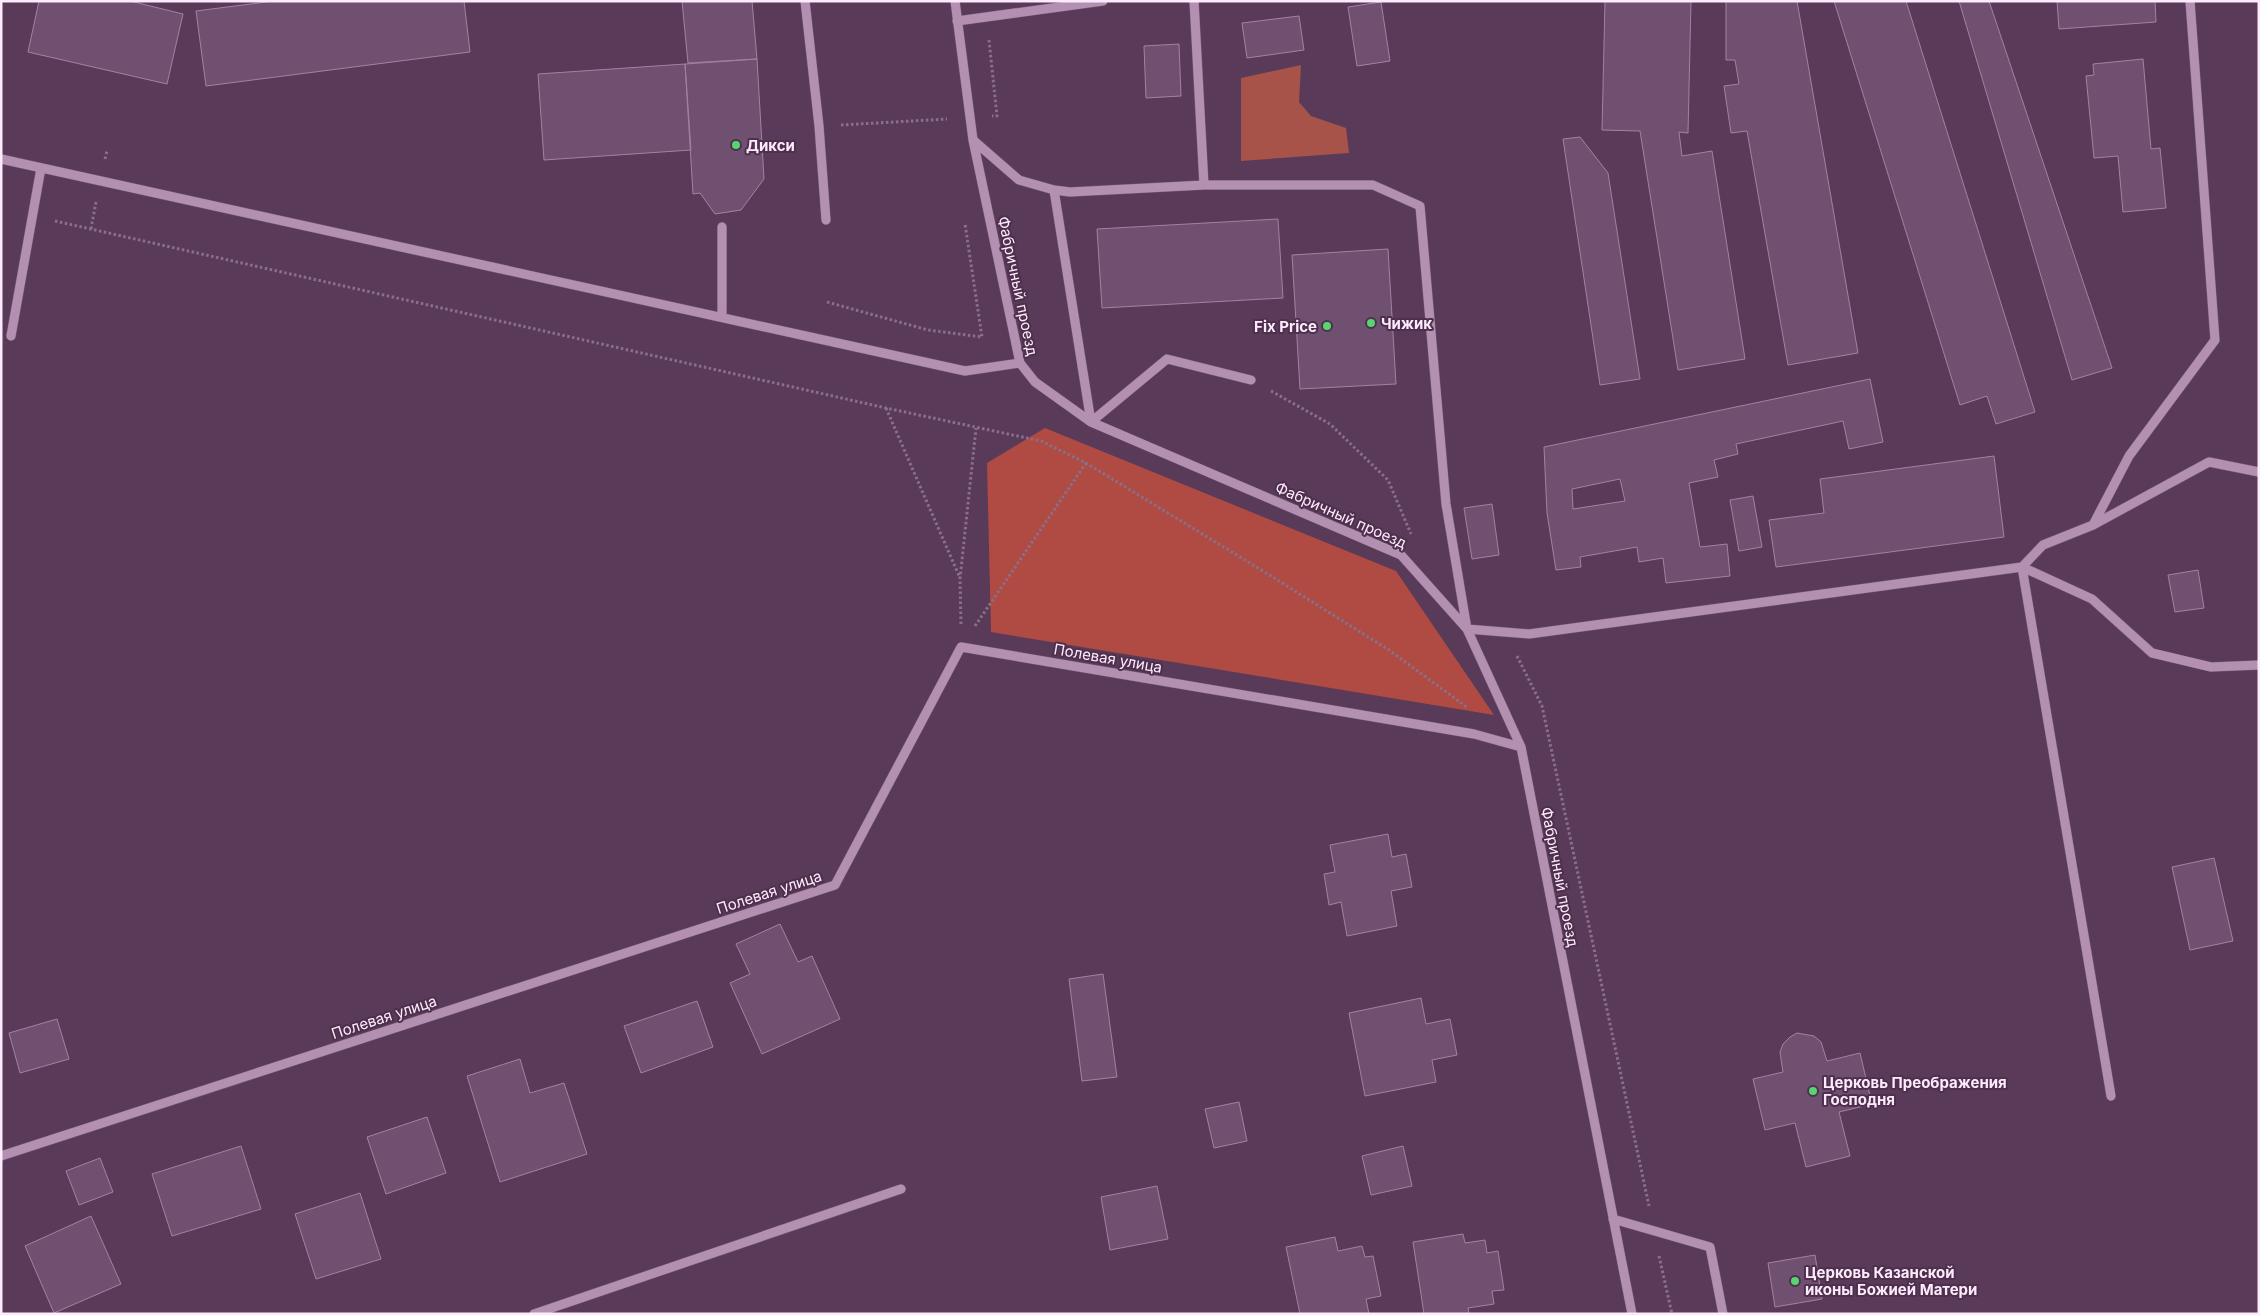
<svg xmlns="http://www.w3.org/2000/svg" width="2260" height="1315" viewBox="0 0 2260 1315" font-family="Inter,sans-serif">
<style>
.green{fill:#a7534a}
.forest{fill:#af4b43}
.building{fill:#705070;stroke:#a481a3;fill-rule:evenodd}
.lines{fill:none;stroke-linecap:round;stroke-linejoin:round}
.minor-casing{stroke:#735973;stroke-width:10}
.path{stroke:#8b6f8a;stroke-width:3;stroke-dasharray:2.5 2.5;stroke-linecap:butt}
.minor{stroke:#b390b2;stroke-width:9}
.poi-dot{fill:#59d56f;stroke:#4e304d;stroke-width:2}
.labels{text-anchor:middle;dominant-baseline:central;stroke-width:4;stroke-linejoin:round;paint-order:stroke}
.poi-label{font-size:15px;font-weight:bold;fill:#feeafd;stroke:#4e304d;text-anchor:start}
.street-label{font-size:15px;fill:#feeafd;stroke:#4e304d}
</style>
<rect width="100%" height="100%" fill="#593a59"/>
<path class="green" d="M 1301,65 L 1299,102 L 1311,116 L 1346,128 L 1349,153 L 1241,161 L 1241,78 Z"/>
<path class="forest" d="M 1045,428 L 1396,571 L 1494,715 L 991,632 L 987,463 Z"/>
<path class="building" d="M 39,1 L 130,1 L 183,14 L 167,84 L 28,52 Z
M 274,1 L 464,1 L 470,52 L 206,86 L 196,11 Z
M 682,1 L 752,1 L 757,59 L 688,63 Z
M 1605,1 L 1691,1 L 1688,133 L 1679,132 L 1682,156 L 1712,151 L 1745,359 L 1678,370 L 1640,131 L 1602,130 Z
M 1726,1 L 1797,1 L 1858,353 L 1788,365 L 1747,131 L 1731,133 L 1724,86 L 1739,84 L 1735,60 L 1726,60 Z
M 1834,1 L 1906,1 L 2035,412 L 1996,424 L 1987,396 L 1960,405 Z
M 1959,1 L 1989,1 L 2112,368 L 2072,380 Z
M 2057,1 L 2155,1 L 2156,22 L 2059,29 Z
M 1381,2 L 1390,61 L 1357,66 L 1348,7 Z
M 1299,16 L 1304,50 L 1247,58 L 1242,23 Z
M 1179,44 L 1181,96 L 1146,98 L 1144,46 Z
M 757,59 L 764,179 L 741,210 L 715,214 L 700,193 L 693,194 L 685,64 Z
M 2143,59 L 2151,149 L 2160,148 L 2166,208 L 2123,212 L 2118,156 L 2094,158 L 2086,76 L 2094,75 L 2093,64 Z
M 685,64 L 691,150 L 544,160 L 538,74 Z
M 1580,137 L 1608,173 L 1640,379 L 1600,385 L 1563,139 Z
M 1278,219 L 1283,298 L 1102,308 L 1097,229 Z
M 1388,249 L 1396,384 L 1300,389 L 1292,255 Z
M 1870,379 L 1883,442 L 1849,449 L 1843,421 L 1736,444 L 1738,454 L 1714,460 L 1718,477 L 1689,483 L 1700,547 L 1727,544 L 1730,576 L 1666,583 L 1663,558 L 1639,562 L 1637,547 L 1580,557 L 1581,567 L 1556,570 L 1547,513 L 1544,447 ZM 1620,479 L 1625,501 L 1573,509 L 1572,489 Z
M 1994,456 L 2004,537 L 1776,567 L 1769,520 L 1824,513 L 1820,479 Z
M 1753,496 L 1762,547 L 1739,551 L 1730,500 Z
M 1492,504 L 1499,555 L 1472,559 L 1464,508 Z
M 2198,570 L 2204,608 L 2175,612 L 2168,575 Z
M 1388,834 L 1392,857 L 1406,854 L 1412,887 L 1391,891 L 1397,926 L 1347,936 L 1341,902 L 1329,905 L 1324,874 L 1335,872 L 1330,845 Z
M 2214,858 L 2233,941 L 2190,950 L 2172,867 Z
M 780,924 L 798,962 L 812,956 L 840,1019 L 762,1054 L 730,983 L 750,974 L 736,944 Z
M 1103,974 L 1117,1077 L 1082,1081 L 1069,979 Z
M 1421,998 L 1426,1024 L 1450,1019 L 1457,1055 L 1432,1060 L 1436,1082 L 1365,1096 L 1349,1013 Z
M 697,1001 L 713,1047 L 641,1073 L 624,1026 Z
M 57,1019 L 69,1059 L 20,1073 L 9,1033 Z
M 1797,1033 L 1814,1036 L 1821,1042 L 1827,1061 L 1860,1053 L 1872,1104 L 1839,1112 L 1850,1156 L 1806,1167 L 1795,1123 L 1765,1130 L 1753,1079 L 1783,1072 L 1780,1052 L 1783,1044 L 1790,1037 Z
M 520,1059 L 530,1093 L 564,1083 L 587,1154 L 500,1182 L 467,1076 Z
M 1239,1102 L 1247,1141 L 1214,1148 L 1205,1109 Z
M 427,1117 L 446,1173 L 386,1194 L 367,1137 Z
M 241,1146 L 261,1209 L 172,1236 L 152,1174 Z
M 1403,1146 L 1412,1186 L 1371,1195 L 1362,1156 Z
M 100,1158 L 113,1192 L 79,1205 L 66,1171 Z
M 1157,1186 L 1168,1239 L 1110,1250 L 1101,1197 Z
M 360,1193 L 381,1259 L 316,1279 L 295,1214 Z
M 91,1216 L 121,1284 L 54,1313 L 25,1246 Z
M 1463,1234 L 1465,1243 L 1485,1240 L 1487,1253 L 1498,1251 L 1504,1290 L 1492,1291 L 1494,1304 L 1468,1308 L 1469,1314 L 1424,1314 L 1413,1242 Z
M 1335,1237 L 1338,1251 L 1362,1246 L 1365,1257 L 1373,1256 L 1381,1296 L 1366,1299 L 1369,1314 L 1300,1314 L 1286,1247 Z
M 1815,1255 L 1822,1299 L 1775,1307 L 1768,1263 Z"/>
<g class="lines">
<g class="minor-casing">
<path id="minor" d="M 805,1 L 819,126 L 826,220
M 955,1 L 973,140 L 1020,363 L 1035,382 L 1091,422 L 1401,555 L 1467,629 L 1521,747 L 1632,1314
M 1194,1 L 1204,185
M 957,21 L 1103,1
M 973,140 L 1019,180 L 1054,190 L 1091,422 L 1167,359 L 1251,380
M 1,159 L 965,371 L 1020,363
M 1054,190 L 1070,192 L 1204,185 L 1373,185 L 1420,206 L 1446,504 L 1467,629
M 722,227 L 722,317
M 11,336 L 41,168
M 2093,525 L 2129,456 L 2215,340 L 2190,1
M 2022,567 L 2111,1096
M 2022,567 L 2092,599 L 2152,653 L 2211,667 L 2259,665
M 1467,629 L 1529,634 L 2022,567 L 2043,545 L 2093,525 L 2209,462 L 2259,472
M 1,1156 L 835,885 L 961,647 L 1474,734 L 1521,747
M 1613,1219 L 1710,1247 L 1723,1314
M 534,1314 L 901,1189"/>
</g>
<path class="path" d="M 989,40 L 997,116 L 992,116
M 841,125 L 947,119
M 105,159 L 107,151
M 55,221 L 886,408 L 1041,441 L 1086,463 L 1263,571 L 1389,650 L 1468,708
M 91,229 L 96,202
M 827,302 L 928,330 L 982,337 L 965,224
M 1271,391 L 1330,424 L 1388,480 L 1411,534
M 886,408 L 960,578
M 961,624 L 960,579 L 976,428
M 975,626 L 1086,463
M 1517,656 L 1542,706 L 1649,1206
M 1659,1256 L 1672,1314"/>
<use href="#minor" class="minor"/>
</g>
<g class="poi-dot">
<circle cx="736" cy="145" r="5"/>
<circle cx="1371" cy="323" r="5"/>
<circle cx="1327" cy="326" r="5"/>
<circle cx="1813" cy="1091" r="5"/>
<circle cx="1795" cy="1281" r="5"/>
</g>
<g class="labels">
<g class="poi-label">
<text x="746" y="145">Дикси</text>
<text x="1381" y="323">Чижик</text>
<text x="1317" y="326" text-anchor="end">Fix Price</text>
<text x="1823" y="1082">Церковь Преображения<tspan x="1823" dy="17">Господня</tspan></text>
<text x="1805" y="1272">Церковь Казанской<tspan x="1805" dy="17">иконы Божией Матери</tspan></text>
</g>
<g class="street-label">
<text transform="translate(1018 286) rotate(78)">Фабричный проезд</text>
<text transform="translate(1341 515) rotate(24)">Фабричный проезд</text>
<text transform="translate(1108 658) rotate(10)">Полевая улица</text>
<text transform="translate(1560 877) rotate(79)">Фабричный проезд</text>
<text transform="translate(769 892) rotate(-18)">Полевая улица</text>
<text transform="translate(384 1017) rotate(-18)">Полевая улица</text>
</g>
</g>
<rect width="2260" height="1315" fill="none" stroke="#feeafd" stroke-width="5"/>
</svg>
